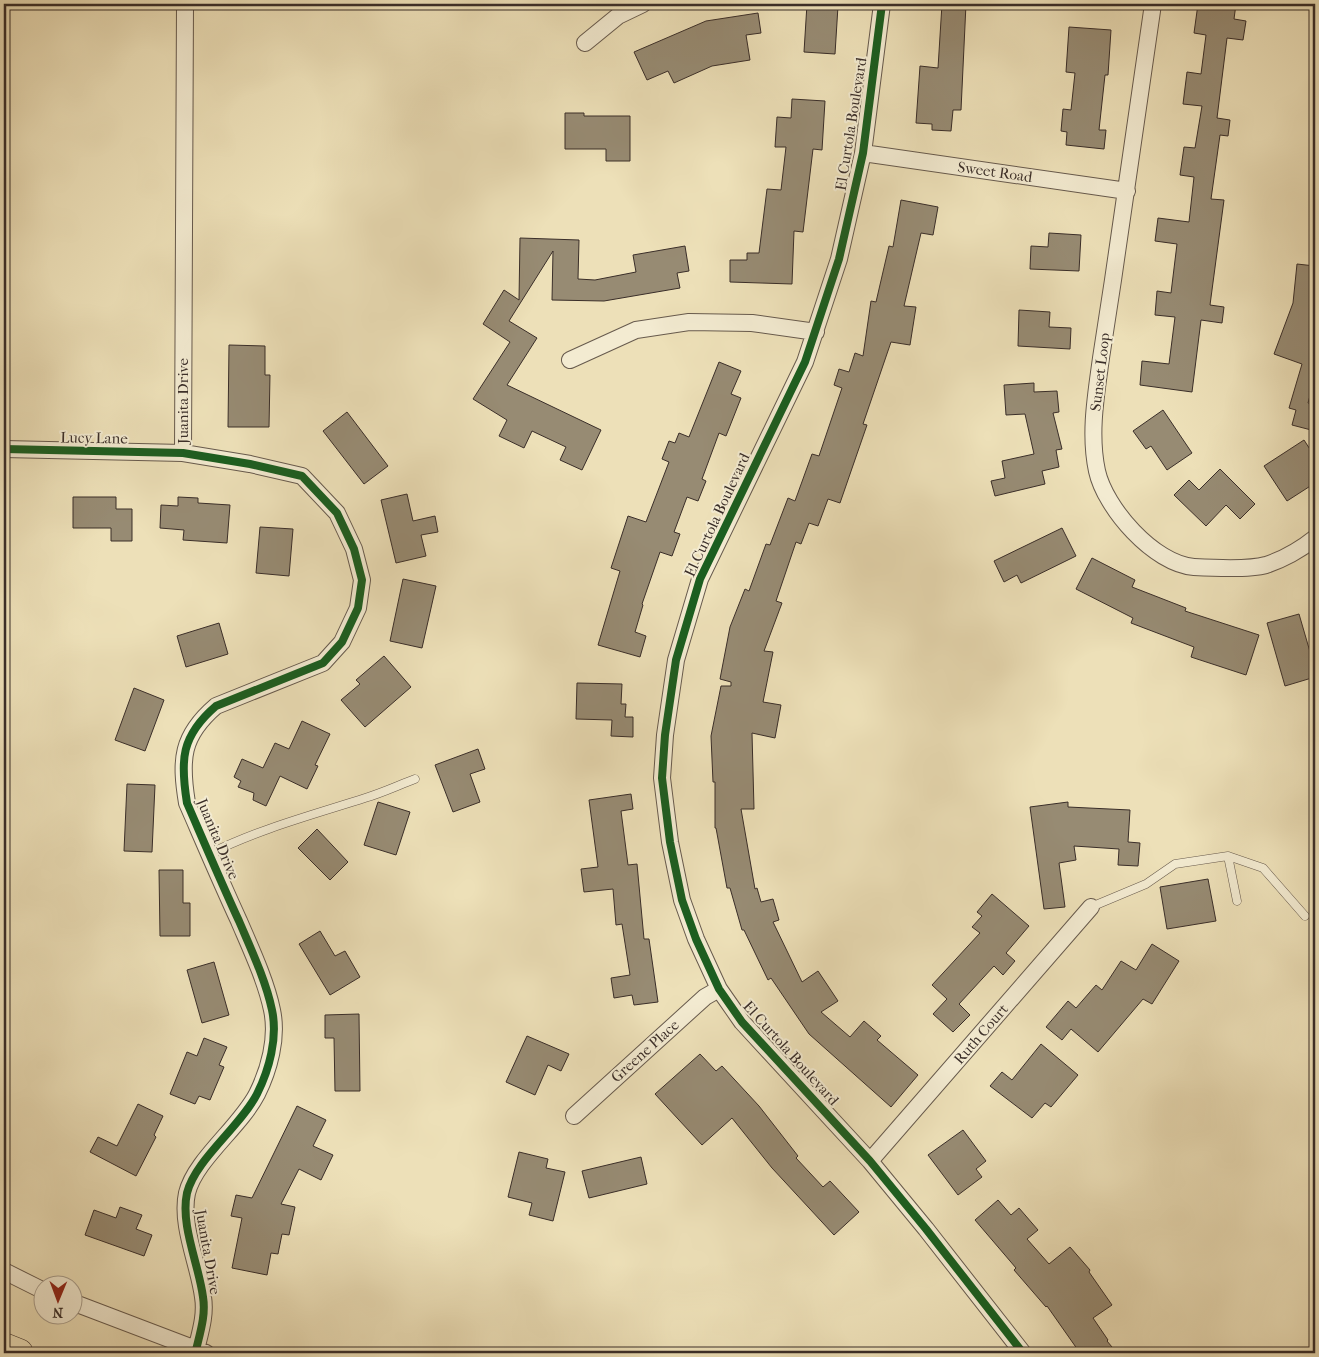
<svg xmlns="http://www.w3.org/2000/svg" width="1319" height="1357" viewBox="0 0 1319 1357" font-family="'IM FELL French Canon',serif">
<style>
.building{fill:#978b73;stroke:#3a2e29}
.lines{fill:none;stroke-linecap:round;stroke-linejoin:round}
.lane-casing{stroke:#675a4d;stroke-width:9}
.street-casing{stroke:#675a4d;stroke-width:18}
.highway-casing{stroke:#3a2e29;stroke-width:29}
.lane{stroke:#f3ebd1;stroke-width:8}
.street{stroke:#f3ebd1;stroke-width:16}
.highway{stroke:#ede0b8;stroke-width:28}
.cycleway-casing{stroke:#f3ebd1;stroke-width:11}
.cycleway{stroke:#1b5e20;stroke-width:8}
.labels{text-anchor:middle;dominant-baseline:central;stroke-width:4;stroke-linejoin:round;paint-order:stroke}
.street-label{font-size:15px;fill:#3a2e29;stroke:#f3ebd1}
</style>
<rect width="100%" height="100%" fill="#ede0b8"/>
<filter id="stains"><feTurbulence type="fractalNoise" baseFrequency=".004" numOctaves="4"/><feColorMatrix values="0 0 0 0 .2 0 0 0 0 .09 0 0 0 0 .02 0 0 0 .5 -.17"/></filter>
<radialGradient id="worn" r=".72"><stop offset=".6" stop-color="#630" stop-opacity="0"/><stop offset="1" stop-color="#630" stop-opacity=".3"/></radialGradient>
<path class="building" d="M 807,4 L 838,6 L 835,54 L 804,52 Z
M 942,4 L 966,4 L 961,110 L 953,110 L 951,131 L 932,130 L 932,124 L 916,123 L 920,66 L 938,68 Z
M 1198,4 L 1236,4 L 1234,19 L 1246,21 L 1243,40 L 1227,38 L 1217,118 L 1230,120 L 1228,136 L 1220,135 L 1211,199 L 1224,200 L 1210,305 L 1224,307 L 1222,323 L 1201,320 L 1192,392 L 1140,385 L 1142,361 L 1169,364 L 1175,317 L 1155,315 L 1157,291 L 1171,293 L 1177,244 L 1155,241 L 1158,218 L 1189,222 L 1194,177 L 1180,175 L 1184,147 L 1195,148 L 1202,106 L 1183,104 L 1187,72 L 1201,74 L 1206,35 L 1194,33 Z
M 758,13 L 761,33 L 746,35 L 750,60 L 712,66 L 674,83 L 668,71 L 647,80 L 634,52 L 706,21 Z
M 1069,27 L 1111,30 L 1108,75 L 1105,75 L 1099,130 L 1106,130 L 1104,149 L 1066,145 L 1067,132 L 1061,131 L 1063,109 L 1071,110 L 1075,73 L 1066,72 Z
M 792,99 L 825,101 L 822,150 L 813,149 L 803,232 L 794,231 L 792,284 L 730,282 L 730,260 L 747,260 L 747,253 L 759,253 L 767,189 L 781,190 L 786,147 L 775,147 L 777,117 L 791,118 Z
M 565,113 L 584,113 L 584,116 L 630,116 L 630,161 L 606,161 L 606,149 L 565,149 Z
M 901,200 L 938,207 L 933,235 L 921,233 L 904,306 L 916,307 L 910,345 L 891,342 L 863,424 L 867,425 L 840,503 L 828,499 L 818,526 L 809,523 L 801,544 L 796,542 L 776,601 L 782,603 L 764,651 L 773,652 L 763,702 L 781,705 L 775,738 L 752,733 L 754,809 L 741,809 L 755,889 L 757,888 L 761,902 L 773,899 L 779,920 L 773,922 L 802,982 L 818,971 L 838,1001 L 821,1012 L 850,1037 L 864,1021 L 881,1036 L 877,1040 L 918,1075 L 891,1107 L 809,1034 L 771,978 L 768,980 L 744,930 L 742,930 L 730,888 L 727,888 L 716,828 L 715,828 L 715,782 L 713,782 L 711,736 L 721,686 L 731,686 L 731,682 L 720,679 L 730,627 L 745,589 L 749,591 L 766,544 L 770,545 L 788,498 L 795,501 L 812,454 L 819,456 L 842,388 L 834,385 L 839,369 L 849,372 L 855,353 L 863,356 L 871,301 L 876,302 L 889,246 L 893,247 Z
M 1049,233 L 1081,235 L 1079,271 L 1030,269 L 1031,246 L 1048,247 Z
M 520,238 L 579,240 L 578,279 L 595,280 L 636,272 L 633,255 L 685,246 L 689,271 L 677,273 L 680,288 L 604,301 L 552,300 L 553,251 L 509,321 L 537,338 L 507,385 L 601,430 L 582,470 L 560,460 L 566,447 L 532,431 L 524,448 L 499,436 L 507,420 L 473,399 L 510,342 L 483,324 L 504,290 L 519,300 Z
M 1297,264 L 1315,266 L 1315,377 L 1308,403 L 1315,405 L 1315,431 L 1292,425 L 1296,410 L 1289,408 L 1302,364 L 1274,354 L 1293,303 Z
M 1019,310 L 1050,312 L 1049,327 L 1071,328 L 1070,349 L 1018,346 Z
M 229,345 L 265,346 L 265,375 L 270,375 L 269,427 L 228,427 Z
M 719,362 L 741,371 L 731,394 L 741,398 L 726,436 L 719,433 L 702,479 L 706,481 L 698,501 L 687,497 L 674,532 L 680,534 L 672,556 L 660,552 L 642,604 L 643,605 L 635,632 L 646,636 L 640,657 L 598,645 L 620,571 L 611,568 L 628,516 L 646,522 L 669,462 L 662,459 L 669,441 L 675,443 L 679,433 L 689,437 Z
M 1034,383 L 1034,392 L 1057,391 L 1059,412 L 1053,413 L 1062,449 L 1056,450 L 1059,467 L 1042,471 L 1045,484 L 995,496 L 991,481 L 1005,478 L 1002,461 L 1034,454 L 1025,414 L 1006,415 L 1004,385 Z
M 1163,410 L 1192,453 L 1167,470 L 1151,446 L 1146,449 L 1133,431 Z
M 347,412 L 388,466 L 364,484 L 323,431 Z
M 1304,440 L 1315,457 L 1315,483 L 1287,501 L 1264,466 Z
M 1220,469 L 1255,504 L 1240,519 L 1226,505 L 1206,526 L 1174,495 L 1189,480 L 1199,490 Z
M 407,494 L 413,521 L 435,516 L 438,532 L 421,535 L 426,556 L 396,563 L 381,500 Z
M 73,497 L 116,497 L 116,509 L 132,509 L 132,541 L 111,541 L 111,528 L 73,528 Z
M 178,497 L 198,498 L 198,503 L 230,505 L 227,543 L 183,540 L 184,530 L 160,528 L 161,505 L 178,506 Z
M 260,527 L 293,529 L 289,576 L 256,573 Z
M 1062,528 L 1076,556 L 1021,583 L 1017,575 L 1004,582 L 994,561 Z
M 1092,558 L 1135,580 L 1132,587 L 1186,608 L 1185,611 L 1259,635 L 1246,675 L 1191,657 L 1194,647 L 1131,623 L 1133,618 L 1076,589 Z
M 403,579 L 436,586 L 422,648 L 390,641 Z
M 1299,614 L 1315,669 L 1315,677 L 1285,686 L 1267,623 Z
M 219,623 L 228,654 L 186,667 L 177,636 Z
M 384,656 L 411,687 L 365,727 L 341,700 L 360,684 L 356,680 Z
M 577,683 L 622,684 L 621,704 L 626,704 L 625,717 L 633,717 L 633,737 L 611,736 L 612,720 L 576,719 Z
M 134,688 L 164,700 L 145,751 L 115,740 Z
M 302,721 L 330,734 L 315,765 L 318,766 L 307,789 L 280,776 L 266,806 L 253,800 L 254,793 L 238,787 L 241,781 L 234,777 L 242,759 L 263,768 L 275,743 L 289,749 Z
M 478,749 L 485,769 L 470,774 L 480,802 L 453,812 L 435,765 Z
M 127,784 L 155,785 L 152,852 L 124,851 Z
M 631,794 L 633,809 L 621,811 L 628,865 L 637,864 L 644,939 L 649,939 L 658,1002 L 634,1005 L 632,995 L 614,998 L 611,978 L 630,975 L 622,924 L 616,925 L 613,889 L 584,892 L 581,869 L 598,867 L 589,800 Z
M 378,802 L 410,812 L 396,855 L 364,845 Z
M 1068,802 L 1068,807 L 1130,810 L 1128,842 L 1140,843 L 1138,866 L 1118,865 L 1119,849 L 1074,846 L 1076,860 L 1059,863 L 1065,907 L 1044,909 L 1030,807 Z
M 317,829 L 348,862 L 330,880 L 298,848 Z
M 159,870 L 183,870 L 183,903 L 190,903 L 190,936 L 160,936 Z
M 1208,879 L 1216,921 L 1167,929 L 1160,887 Z
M 992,894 L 1029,926 L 1006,953 L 1015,961 L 1003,975 L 994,966 L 959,1004 L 970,1015 L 953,1032 L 933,1014 L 947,999 L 932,985 L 980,933 L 972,927 L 982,916 L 977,912 Z
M 320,931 L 335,956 L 345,951 L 360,977 L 330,995 L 299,944 Z
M 1152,944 L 1179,961 L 1152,1004 L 1143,999 L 1098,1052 L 1071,1029 L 1062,1040 L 1046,1027 L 1068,1001 L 1076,1008 L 1096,985 L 1102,990 L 1121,961 L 1136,970 Z
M 214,962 L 229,1015 L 202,1023 L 187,970 Z
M 359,1014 L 360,1091 L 335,1091 L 334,1038 L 325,1038 L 325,1015 Z
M 527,1036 L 569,1054 L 561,1071 L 548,1065 L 535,1095 L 506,1082 Z
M 204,1038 L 227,1047 L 219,1065 L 224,1067 L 210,1100 L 199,1096 L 195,1104 L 170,1094 L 187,1052 L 197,1056 Z
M 1041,1044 L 1078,1075 L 1051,1107 L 1045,1103 L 1032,1118 L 990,1086 L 1002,1072 L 1012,1080 Z
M 700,1054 L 716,1071 L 722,1066 L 759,1106 L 798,1156 L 796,1158 L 823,1187 L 830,1181 L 859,1212 L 834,1235 L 772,1168 L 732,1118 L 702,1145 L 655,1094 Z
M 138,1104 L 163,1116 L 154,1135 L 156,1137 L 136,1176 L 90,1152 L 98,1137 L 117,1146 Z
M 297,1106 L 326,1120 L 313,1146 L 333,1155 L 321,1180 L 299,1169 L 281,1204 L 295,1207 L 289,1235 L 282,1234 L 278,1254 L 271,1253 L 267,1275 L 232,1268 L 242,1218 L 231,1216 L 236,1195 L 252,1198 Z
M 963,1130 L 986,1161 L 976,1169 L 982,1177 L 958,1195 L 928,1155 Z
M 519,1152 L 548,1159 L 546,1168 L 565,1172 L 553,1221 L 529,1215 L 532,1203 L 508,1197 Z
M 641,1157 L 647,1184 L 589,1198 L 582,1171 Z
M 998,1200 L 1011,1215 L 1019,1208 L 1038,1230 L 1027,1239 L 1049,1264 L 1070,1247 L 1090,1270 L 1089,1272 L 1112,1305 L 1093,1318 L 1108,1340 L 1107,1341 L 1117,1353 L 1080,1353 L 1047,1306 L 1046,1307 L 1014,1270 L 1016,1268 L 975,1220 Z
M 120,1207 L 142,1215 L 136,1229 L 152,1235 L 144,1256 L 85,1235 L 94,1210 L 116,1218 Z"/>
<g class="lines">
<g class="lane-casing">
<path id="lane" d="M 209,854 C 259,829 312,815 365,798 C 382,793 399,785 415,779
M 1228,856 L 1263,868 L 1305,916
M 1091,907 L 1146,884 L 1175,864 L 1228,856 L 1237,901"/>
</g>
<g class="street-casing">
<path id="street" d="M 882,4 L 863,153 L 839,259 L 805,362 L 700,579 L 676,660 L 665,735 L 662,778 L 670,842 L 682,900 L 696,939 L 719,989 L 742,1022 L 870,1161 L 926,1229 L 1023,1353
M 1153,4 C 1140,96 1127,188 1113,280 C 1109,306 1105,332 1101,358 C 1096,395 1089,434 1097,471 C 1105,508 1154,564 1194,567 C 1212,568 1249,570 1266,565 C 1284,559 1300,550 1315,538
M 585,43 L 618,16 L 643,4
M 863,153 L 1127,191
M 570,360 L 636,330 L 689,322 L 752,323 L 816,332
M 4,449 L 183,453 L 250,464 L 302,476 L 337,513 L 354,549 L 362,580 L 358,608 L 342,642 L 323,663 L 216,706 C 181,736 180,760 187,803 C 204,842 221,882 239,921 C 251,949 266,981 272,1010 C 278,1038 269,1070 257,1094 C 240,1127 195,1160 187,1193 C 180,1225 199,1265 203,1297 C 206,1315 200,1333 196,1350
M 183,453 L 185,4
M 574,1116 L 705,997 L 719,989
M 870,1161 L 1091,907
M 4,1271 L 42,1290
M 72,1302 L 206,1353"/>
</g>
<g class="highway-casing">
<path id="highway" d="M 4,1347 L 19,1353"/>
</g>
<use href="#lane" class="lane"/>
<use href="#street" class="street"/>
<use href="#highway" class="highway"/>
<g class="cycleway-casing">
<path id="cycleway" d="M 882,4 L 863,153 L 839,259 L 805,362 L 700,579 L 676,660 L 665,735 L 662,778 L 670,842 L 682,900 L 696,939 L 719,989 L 742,1022 L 870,1161 L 926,1229 L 1023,1353
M 4,449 L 183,453 L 250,464 L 302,476 L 337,513 L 354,549 L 362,580 L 358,608 L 342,642 L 323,663 L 216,706 C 181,736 180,760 187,803 C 204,842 221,882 239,921 C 251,949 266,981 272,1010 C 278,1038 269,1070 257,1094 C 240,1127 195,1160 187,1193 C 180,1225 199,1265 203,1297 C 206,1315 200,1333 196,1350"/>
</g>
<use href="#cycleway" class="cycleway"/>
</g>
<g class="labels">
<g class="street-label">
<text transform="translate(851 124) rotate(-81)">El Curtola Boulevard</text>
<text transform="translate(995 172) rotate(8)">Sweet Road</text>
<text transform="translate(1100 372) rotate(-83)">Sunset Loop</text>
<text transform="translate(183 401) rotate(-90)">Juanita Drive</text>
<text transform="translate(94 438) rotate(1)">Lucy Lane</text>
<text transform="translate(717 515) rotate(-65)">El Curtola Boulevard</text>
<text transform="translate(218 839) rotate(67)">Juanita Drive</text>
<text transform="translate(981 1034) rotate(-49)">Ruth Court</text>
<text transform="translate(645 1051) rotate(-42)">Greene Place</text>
<text transform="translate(791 1053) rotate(48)">El Curtola Boulevard</text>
<text transform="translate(208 1252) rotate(80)">Juanita Drive</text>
</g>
</g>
<rect width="1319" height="1357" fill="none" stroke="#ede0b8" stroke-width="20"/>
<rect x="5" y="5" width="1309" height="1347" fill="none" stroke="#3a2e29" stroke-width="2.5"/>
<rect x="10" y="10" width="1299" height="1337" fill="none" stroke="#3a2e29"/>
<g transform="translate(58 1300) rotate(181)"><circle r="24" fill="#f3ebd1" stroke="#a99f8e"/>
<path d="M0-4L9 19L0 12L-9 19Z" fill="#8f2418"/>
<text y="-8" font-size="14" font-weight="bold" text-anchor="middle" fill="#3a2e29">N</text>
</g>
<rect width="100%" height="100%" filter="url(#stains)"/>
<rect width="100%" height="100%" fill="url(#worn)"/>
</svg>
